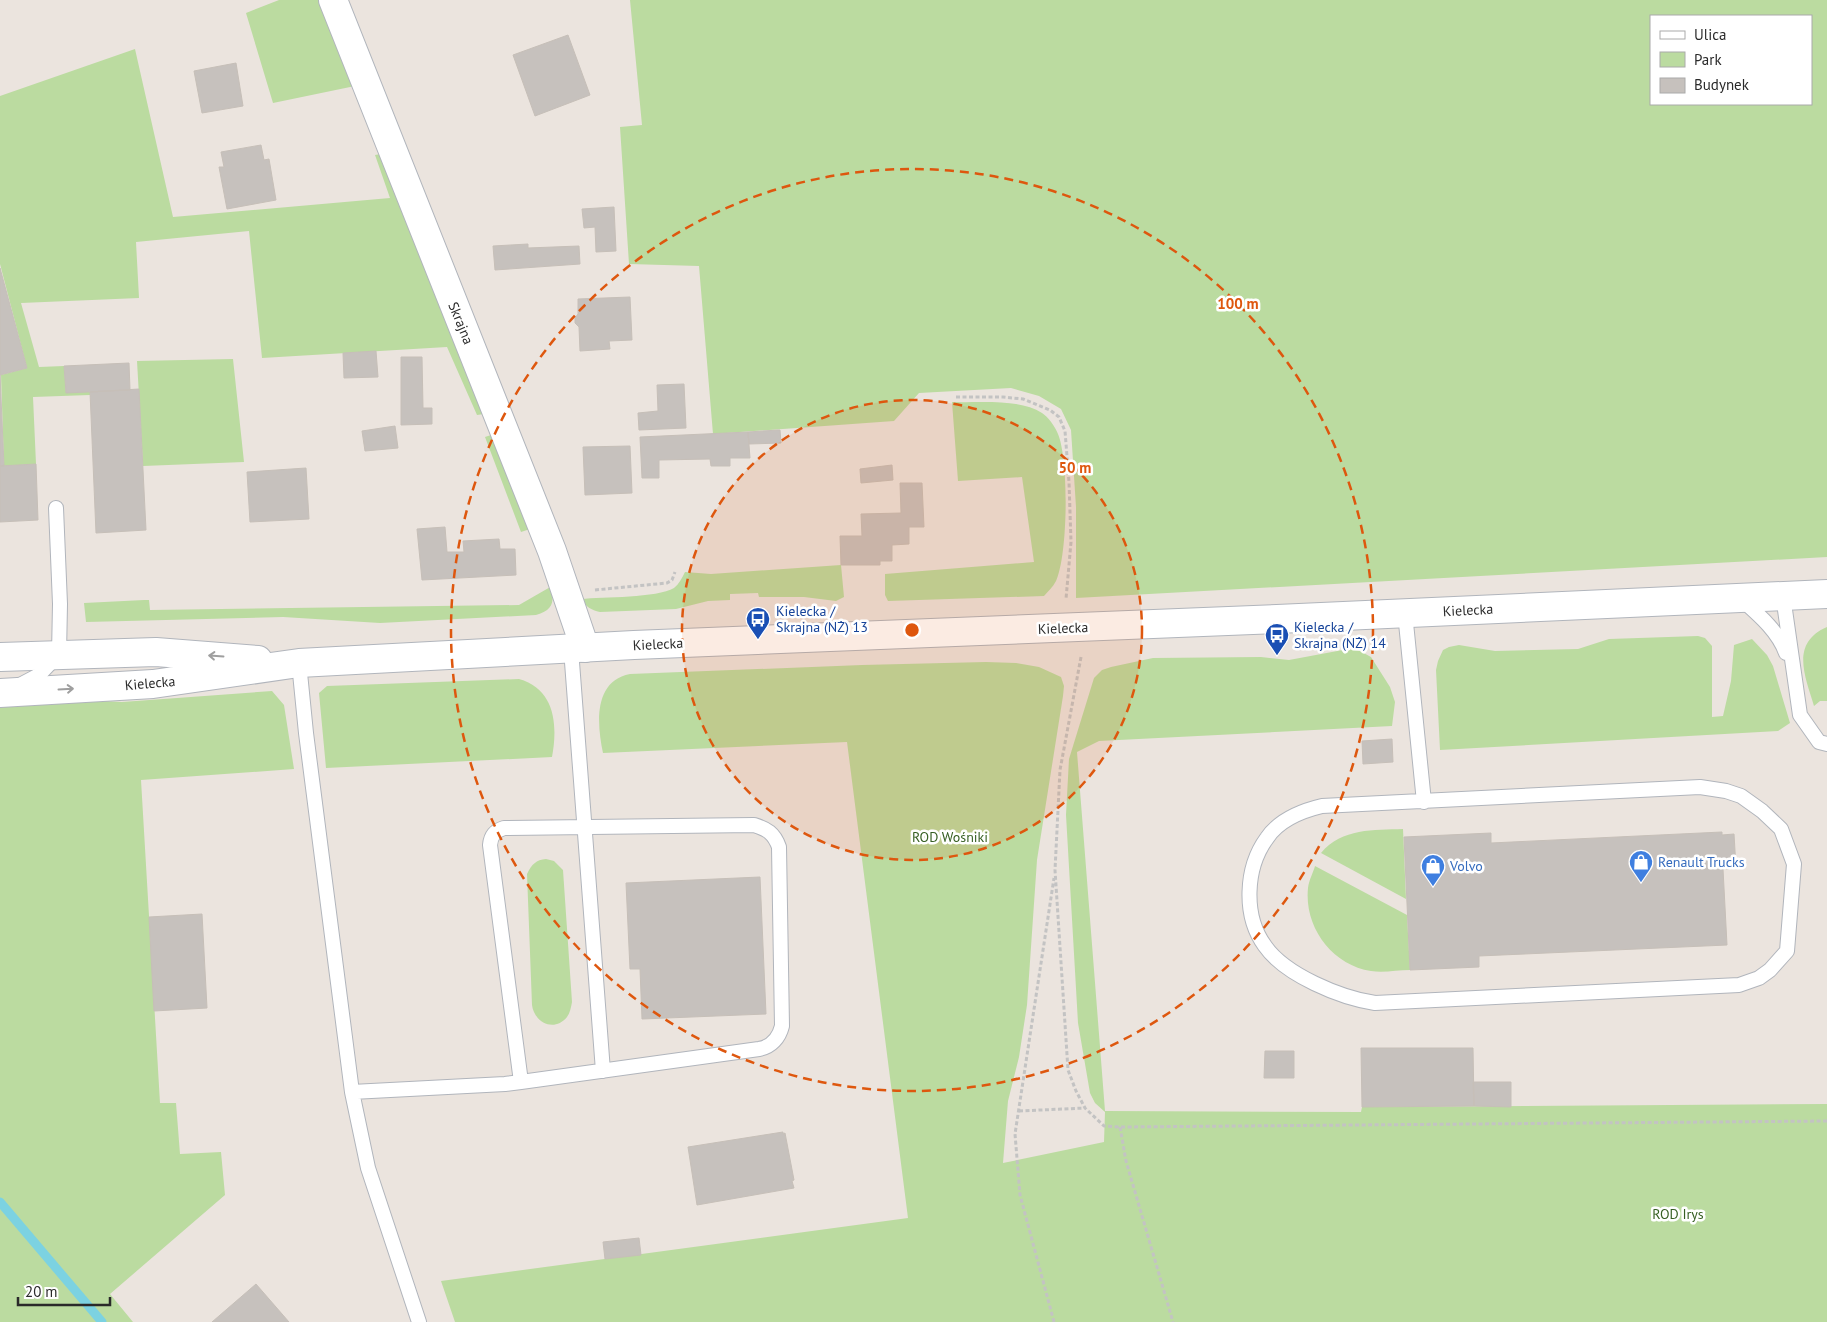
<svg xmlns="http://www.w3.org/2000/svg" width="1827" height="1322" viewBox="0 0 1827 1322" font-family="'PT Sans',sans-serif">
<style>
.green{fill:#bbdba0;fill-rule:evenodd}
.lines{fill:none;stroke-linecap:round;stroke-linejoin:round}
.stream{stroke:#7cd2e1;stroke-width:9}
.building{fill:#c6c1bd;stroke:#c6bfb8}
.service-casing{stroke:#b1b5bc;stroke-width:16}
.minor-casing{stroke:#b1b5bc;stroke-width:30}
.secondary-casing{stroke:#b1b5bc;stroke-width:30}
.path{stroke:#c3c3c3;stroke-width:3;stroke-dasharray:4 2.5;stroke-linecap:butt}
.service{stroke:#fff;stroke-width:14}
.minor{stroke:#fff;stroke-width:28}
.secondary{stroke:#fff;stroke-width:28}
.oneway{stroke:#9f9f9f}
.ring{fill:none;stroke:#de570e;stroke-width:2.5;stroke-dasharray:9 6}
.labels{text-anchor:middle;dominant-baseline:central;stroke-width:5;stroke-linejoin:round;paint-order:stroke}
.street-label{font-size:14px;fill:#2a2a2a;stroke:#fff}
.transit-label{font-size:14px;fill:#164399;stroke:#fff;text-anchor:start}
.park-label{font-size:14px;fill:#365f22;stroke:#fff}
.shop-label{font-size:14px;fill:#366cbe;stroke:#fff;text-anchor:start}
.centre{fill:#de570e;stroke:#fff;stroke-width:2.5}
.ring-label{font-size:15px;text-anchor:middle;font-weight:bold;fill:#de570e;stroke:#fff;stroke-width:5;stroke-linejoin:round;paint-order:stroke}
</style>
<rect width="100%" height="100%" fill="#ebe4de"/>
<path class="green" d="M 279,0 L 320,0 L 355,86 L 273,103 L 246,13 Z
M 630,0 L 1827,0 L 1827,557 L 1076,598 L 1076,507 L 1071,430 L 1061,409 L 1039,396 L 1011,388 L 919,393 L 894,421 L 713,434 L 699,266 L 629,264 L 620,127 L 642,125 ZM 1811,16 L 1811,104 L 1651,104 L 1651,16 Z
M 135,49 L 173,217 L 390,198 L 375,155 L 381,154 L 484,414 L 477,415 L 447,347 L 262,358 L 249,231 L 136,242 L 139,298 L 21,303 L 39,367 L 64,366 L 66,392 L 90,392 L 90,395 L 33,397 L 36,464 L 4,466 L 1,375 L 27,368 L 0,264 L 0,96 Z
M 233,359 L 244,462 L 143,466 L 137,361 Z
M 952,402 C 978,403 1019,398 1042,413 C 1048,417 1055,426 1058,434 C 1069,460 1068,555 1056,581 C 1053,587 1048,591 1044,596 L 888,601 L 885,595 L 885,574 L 1034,562 L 1022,477 L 958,481 Z
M 491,435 L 530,529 L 521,532 L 485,437 Z
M 841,565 L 844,597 L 836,601 L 804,597 L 759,597 L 758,593 L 730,594 L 730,600 L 708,601 L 676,609 L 600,612 C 591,610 586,607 581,599 C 603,597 657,598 674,588 C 679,584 682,578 685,572 L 711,574 Z
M 552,586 C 554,603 553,610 536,615 L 380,623 L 283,617 L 86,622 L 84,603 L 144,600 L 149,600 L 150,610 L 519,605 Z
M 1827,627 L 1827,701 L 1820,701 L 1814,706 C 1805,676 1790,643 1827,627 Z
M 1698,636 L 1705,638 L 1712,646 L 1712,717 L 1723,716 L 1731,681 L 1734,645 L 1752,639 L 1767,655 L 1773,666 L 1790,723 L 1778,731 L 1440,750 L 1436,670 L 1438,661 L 1443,650 L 1449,647 L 1459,645 L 1495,651 L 1578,649 L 1609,639 Z
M 1348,649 L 1360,651 L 1371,657 L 1390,687 L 1395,702 L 1392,726 L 1099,741 L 1077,752 L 1105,1111 L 1361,1112 L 1362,1107 L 1827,1104 L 1827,1322 L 455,1322 L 441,1281 L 908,1218 L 847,742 L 603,753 C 597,725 593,681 630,674 L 862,665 L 986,662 L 1016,663 L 1039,667 L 1061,677 L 1064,686 L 1063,696 L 1037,860 L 1027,1005 L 1019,1057 L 1008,1101 L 1003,1163 L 1104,1142 L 1105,1112 L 1095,1103 L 1090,1093 L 1078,1023 L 1066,815 L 1069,759 L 1094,678 L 1102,670 L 1111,667 L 1153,658 L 1261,657 L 1289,660 Z
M 519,679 C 555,689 558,725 552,757 L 326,768 L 319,693 L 327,686 Z
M 272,691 L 284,705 L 294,769 L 141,780 L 160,1103 L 176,1103 L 180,1154 L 221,1152 L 225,1195 L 110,1294 L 133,1322 L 0,1322 L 0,705 L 82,700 L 122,702 Z
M 1403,829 L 1406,899 L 1321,853 C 1342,828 1374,830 1403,829 Z
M 546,859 L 554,861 L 563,870 L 572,1002 C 571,1007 570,1013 567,1017 C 554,1033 534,1022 532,1005 L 527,874 C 532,864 536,860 546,859 Z
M 1315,866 L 1407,915 L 1410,970 C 1397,970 1384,973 1371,971 C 1332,965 1304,927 1308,888 C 1309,880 1313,873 1315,866 Z"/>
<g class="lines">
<path class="stream" d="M 0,1202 L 102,1322"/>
</g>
<path class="building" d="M 568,35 L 590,95 L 535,116 L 513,55 Z
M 236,63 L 243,106 L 202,113 L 194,71 Z
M 261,145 L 264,160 L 269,159 L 276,200 L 227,209 L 219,167 L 224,167 L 221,152 Z
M 614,207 L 616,251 L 596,252 L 595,227 L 584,228 L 582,209 Z
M 528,244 L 528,248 L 579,246 L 580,264 L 495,270 L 493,246 Z
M 0,268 L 27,368 L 0,375 Z
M 630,297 L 632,340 L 609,341 L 610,349 L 580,351 L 579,327 L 575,323 L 575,318 L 578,314 L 578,299 Z
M 376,351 L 378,377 L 344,378 L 343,353 Z
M 401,357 L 422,357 L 423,408 L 432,408 L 432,424 L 401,425 Z
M 129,363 L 130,390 L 66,393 L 64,366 Z
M 0,375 L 4,466 L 0,466 Z
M 684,384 L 686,428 L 639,430 L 638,413 L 658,411 L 657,385 Z
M 139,389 L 146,530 L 96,533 L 90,392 Z
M 395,426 L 398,448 L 365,451 L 362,431 Z
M 778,430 L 780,430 L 781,443 L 749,444 L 748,432 Z
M 748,432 L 750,458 L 730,458 L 730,466 L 711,466 L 710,459 L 659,460 L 659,478 L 642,478 L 640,437 Z
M 630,446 L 632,493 L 585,495 L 583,447 Z
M 36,464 L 38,520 L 0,522 L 0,466 Z
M 892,465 L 893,480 L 861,483 L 860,469 Z
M 306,468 L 309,519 L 250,522 L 247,472 Z
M 900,483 L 922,483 L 924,527 L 909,527 L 909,544 L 892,545 L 892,561 L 880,561 L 880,565 L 841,565 L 840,536 L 862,536 L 861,514 L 901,513 Z
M 445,527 L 447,552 L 464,552 L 463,541 L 499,539 L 500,549 L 515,549 L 516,575 L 422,580 L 417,529 Z
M 1392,739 L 1393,762 L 1363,764 L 1362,741 Z
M 1722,832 L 1722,835 L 1734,834 L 1736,868 L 1723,869 L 1727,945 L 1479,956 L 1479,967 L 1410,970 L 1404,837 L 1491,833 L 1491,843 Z
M 760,877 L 766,1014 L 642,1019 L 640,969 L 630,969 L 626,883 Z
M 202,914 L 207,1008 L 154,1011 L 149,917 Z
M 1361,1048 L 1473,1048 L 1474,1106 L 1362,1107 Z
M 1265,1051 L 1294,1051 L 1294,1078 L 1264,1078 Z
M 1473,1082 L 1511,1082 L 1511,1107 L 1474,1106 Z
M 783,1132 L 783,1134 L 785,1133 L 794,1180 L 792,1181 L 794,1188 L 697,1205 L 688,1147 Z
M 639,1238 L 641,1255 L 605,1259 L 603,1242 Z
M 256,1284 L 289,1322 L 212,1322 Z"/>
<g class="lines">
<g class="service-casing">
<path id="service" d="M 1783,596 L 1800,715 L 1819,742 L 1827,744
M 1741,599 C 1759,615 1778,631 1786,653
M 1405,613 L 1424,802
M 571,649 L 603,1071
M 299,663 L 306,733 L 352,1092 L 368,1168 L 419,1322
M 20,685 L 39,675 L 59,654 L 60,604 L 56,508
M 1700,787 L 1726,791 L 1741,796 L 1762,811 L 1781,829 L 1794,864 L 1787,951 L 1770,970 L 1759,978 L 1739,985 L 1375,1003 C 1341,998 1285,975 1265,946 C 1243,916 1245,868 1267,838 C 1279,820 1301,811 1322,806 Z
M 352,1092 L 505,1084 L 521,1082 L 759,1049 C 771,1047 779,1038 782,1026 L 779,847 C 774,833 767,829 754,825 L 504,828 C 495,831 491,835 490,845 L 521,1082"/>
</g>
<g class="minor-casing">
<path id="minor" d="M 333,0 L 552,551 L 585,648"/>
</g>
<g class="secondary-casing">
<path id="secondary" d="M 0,657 L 156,652 L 258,660
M 0,693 L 153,684 L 299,663 L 634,645 L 1277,619 L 1827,594"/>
</g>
<path class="path" d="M 956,397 L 1003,397 L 1023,399 L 1050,410 L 1059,417 L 1065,431 L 1069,482 L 1071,542 L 1066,599
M 595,590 L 667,583 L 672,580 L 675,572
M 1081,657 L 1060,770 L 1055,870 L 1068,1070 L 1076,1091 L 1085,1108 L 1104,1126 L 1120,1127 L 1827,1121
M 1019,1111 L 1085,1108
M 1120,1127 L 1126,1161 L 1173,1322
M 1054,1322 L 1020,1195 L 1015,1134 L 1054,878"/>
<use href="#service" class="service"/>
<use href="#minor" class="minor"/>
<use href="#secondary" class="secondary"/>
</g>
<defs><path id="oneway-shaft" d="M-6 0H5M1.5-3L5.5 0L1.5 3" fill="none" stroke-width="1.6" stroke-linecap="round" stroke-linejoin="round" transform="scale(1.25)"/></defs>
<g class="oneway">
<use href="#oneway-shaft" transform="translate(216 656) rotate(-176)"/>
<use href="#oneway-shaft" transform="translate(66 689) rotate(-3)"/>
</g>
<circle cx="912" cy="630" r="230" fill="#de570e" fill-opacity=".12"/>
<g class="ring">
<circle cx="912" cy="630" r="230"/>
<circle cx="912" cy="630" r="461"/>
</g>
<defs>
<g id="bus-pin" transform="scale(1.25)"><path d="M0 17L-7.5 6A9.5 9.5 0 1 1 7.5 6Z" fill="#1a4fb4" stroke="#fff"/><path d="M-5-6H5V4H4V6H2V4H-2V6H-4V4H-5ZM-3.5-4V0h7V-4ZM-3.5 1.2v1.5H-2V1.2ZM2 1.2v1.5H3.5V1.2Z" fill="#fff"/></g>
<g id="shop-pin" transform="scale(1.25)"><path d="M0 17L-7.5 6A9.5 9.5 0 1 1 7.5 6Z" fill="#3f7fe0" stroke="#fff"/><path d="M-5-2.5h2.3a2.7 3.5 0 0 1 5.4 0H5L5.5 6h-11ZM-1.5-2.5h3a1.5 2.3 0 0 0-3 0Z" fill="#fff"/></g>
</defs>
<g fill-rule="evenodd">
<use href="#bus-pin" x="758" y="619"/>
<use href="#bus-pin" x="1277" y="635"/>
<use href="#shop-pin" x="1641" y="862"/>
<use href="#shop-pin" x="1433" y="866"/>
</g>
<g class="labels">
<g class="street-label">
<text transform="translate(461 323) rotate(68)">Skrajna</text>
<text transform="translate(1468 610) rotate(-3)">Kielecka</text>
<text transform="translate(1063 628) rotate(-2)">Kielecka</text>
<text transform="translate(658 644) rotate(-3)">Kielecka</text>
<text transform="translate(150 683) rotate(-5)">Kielecka</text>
</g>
<g class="transit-label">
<text x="776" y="611">Kielecka /<tspan x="776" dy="16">Skrajna (NŻ) 13</tspan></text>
<text x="1294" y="627">Kielecka /<tspan x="1294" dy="16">Skrajna (NŻ) 14</tspan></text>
</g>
<g class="park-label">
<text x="950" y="837">ROD Wośniki</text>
<text x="1678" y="1214">ROD Irys</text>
</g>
<g class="shop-label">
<text x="1658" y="862">Renault Trucks</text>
<text x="1450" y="866">Volvo</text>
</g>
</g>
<circle cx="912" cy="630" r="8" class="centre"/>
<g class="ring-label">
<text x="1238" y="309">100 m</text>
<text x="1075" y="473">50 m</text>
</g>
<rect x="1650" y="15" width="162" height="90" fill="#ffffff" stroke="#aaaaaa"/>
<rect x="1660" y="31" width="25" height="8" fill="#ffffff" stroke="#aaaaaa"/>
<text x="1694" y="40" font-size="15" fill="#2a2a2a">Ulica</text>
<rect x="1660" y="52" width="25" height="15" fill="#bbdba0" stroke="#aaaaaa"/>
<text x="1694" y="65" font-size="15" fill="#2a2a2a">Park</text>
<rect x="1660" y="78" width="25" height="15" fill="#c6c1bd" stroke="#aaaaaa"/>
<text x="1694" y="90" font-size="15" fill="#2a2a2a">Budynek</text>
<path d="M18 1297v8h92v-8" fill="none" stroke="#2a2a2a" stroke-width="2.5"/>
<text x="25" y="1297" font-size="15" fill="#2a2a2a" stroke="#ffffff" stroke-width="4" paint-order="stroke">20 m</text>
</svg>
